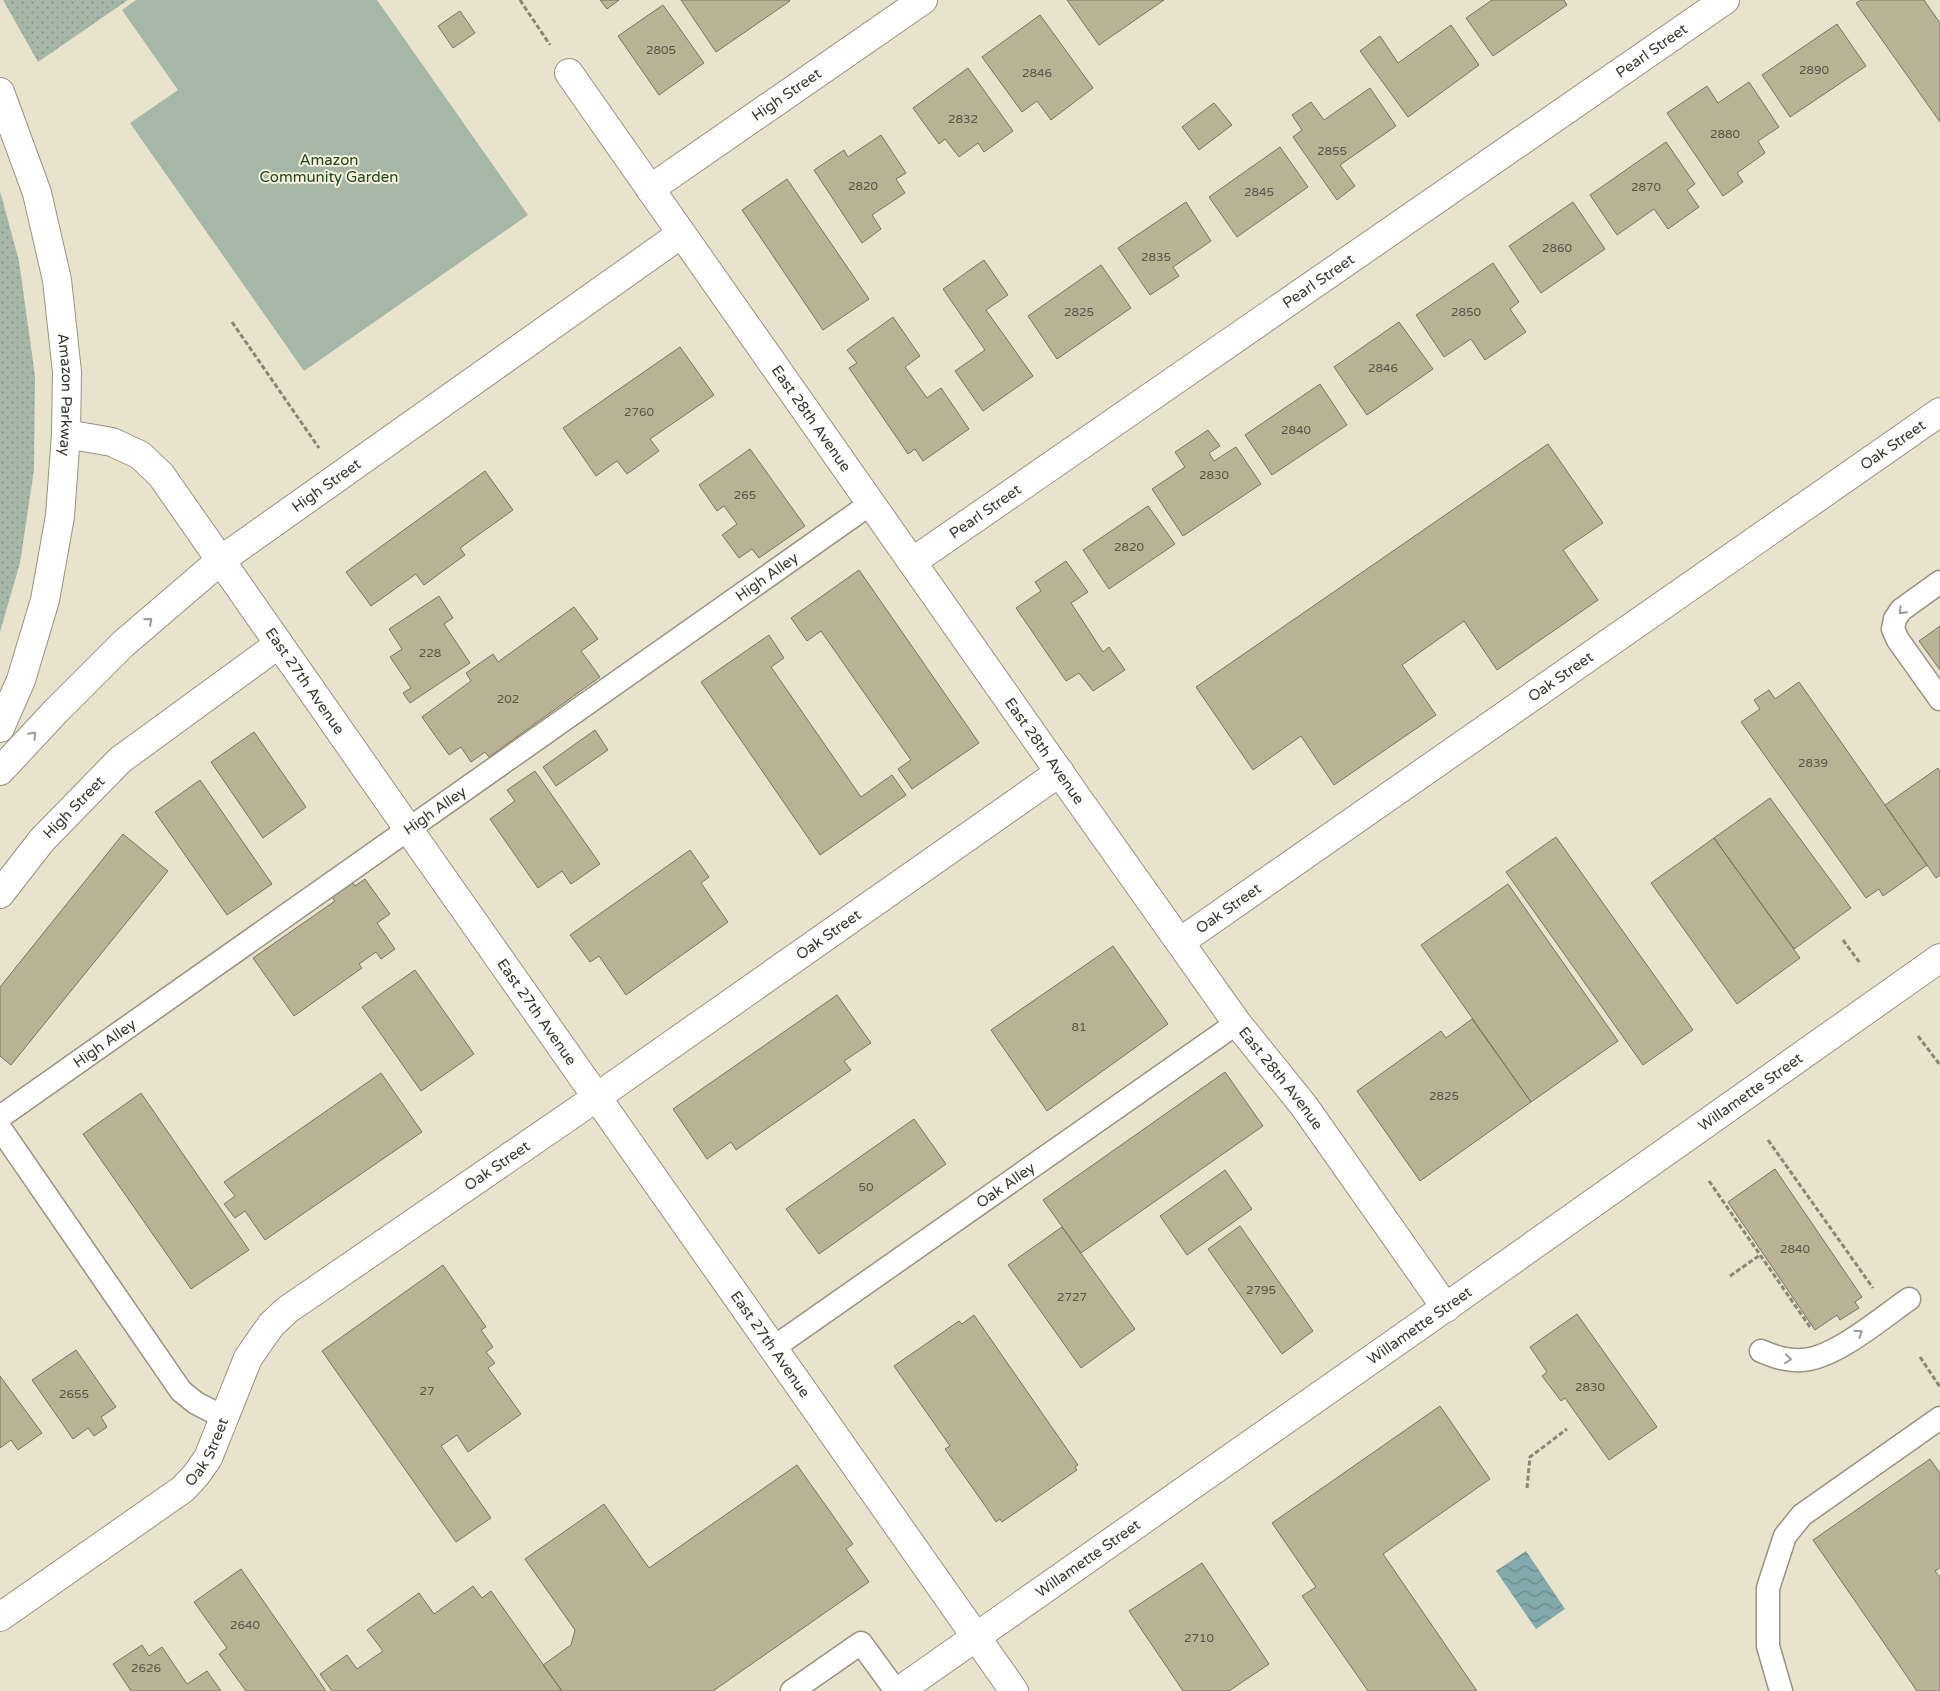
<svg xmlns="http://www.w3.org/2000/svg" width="1940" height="1691" viewBox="0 0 1940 1691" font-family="'Varela Round',sans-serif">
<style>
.grass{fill:url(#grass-dots)}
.garden{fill:#a7b7a7}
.water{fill:url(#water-waves)}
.building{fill:#bab294;stroke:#787461}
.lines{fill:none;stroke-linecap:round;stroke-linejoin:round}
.service-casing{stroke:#98937f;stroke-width:25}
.minor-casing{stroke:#98937f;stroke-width:30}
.secondary-casing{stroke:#98937f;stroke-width:30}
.path{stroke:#898678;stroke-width:3;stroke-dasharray:5 2.5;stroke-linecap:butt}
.service{stroke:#fff;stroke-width:22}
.minor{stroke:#fff;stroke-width:28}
.secondary{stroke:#fff;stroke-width:28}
.oneway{stroke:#9c9b97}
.labels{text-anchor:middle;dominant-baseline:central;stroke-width:4;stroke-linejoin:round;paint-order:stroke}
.number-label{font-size:12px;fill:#595648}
.street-label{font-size:15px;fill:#39372f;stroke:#f5f0da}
.park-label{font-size:15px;fill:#1f4421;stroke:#f5f0da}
</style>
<defs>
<pattern id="grass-dots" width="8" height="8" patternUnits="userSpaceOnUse" patternTransform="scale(1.25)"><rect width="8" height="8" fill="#a7b7a7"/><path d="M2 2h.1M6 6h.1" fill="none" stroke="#899688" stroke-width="1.8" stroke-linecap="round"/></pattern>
<pattern id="water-waves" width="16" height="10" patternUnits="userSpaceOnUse" patternTransform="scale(1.25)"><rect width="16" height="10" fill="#82a9ac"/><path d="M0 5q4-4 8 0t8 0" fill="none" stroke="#6b8a8c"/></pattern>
</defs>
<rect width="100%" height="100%" fill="#e8e3cd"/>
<path class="grass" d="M 3,0 L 128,0 L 38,62 Z
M 0,191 L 19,261 L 35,376 L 34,470 L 20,563 L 0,632 Z"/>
<path class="garden" d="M 136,0 L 377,0 L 528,215 L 304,371 L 130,123 L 178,90 L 122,10 Z"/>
<path class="water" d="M 1526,1551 L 1565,1609 L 1536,1629 L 1496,1571 Z"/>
<path class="building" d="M 600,0 L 619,0 L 607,9 Z
M 681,0 L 789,0 L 790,1 L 716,52 Z
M 1067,0 L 1164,0 L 1099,45 Z
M 1492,0 L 1564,0 L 1567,5 L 1493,56 L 1466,18 Z
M 1861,0 L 1924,0 L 1940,23 L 1940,122 L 1856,3 Z
M 663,5 L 704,63 L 659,95 L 618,36 Z
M 460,11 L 475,33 L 453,48 L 438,26 Z
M 1040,15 L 1093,88 L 1051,120 L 1037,101 L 1022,112 L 982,57 Z
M 1837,24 L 1866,66 L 1790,117 L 1762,75 Z
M 1451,25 L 1479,65 L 1408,117 L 1360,51 L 1380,36 L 1398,63 Z
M 968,68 L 1013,131 L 984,152 L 978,143 L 959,157 L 945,139 L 939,144 L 913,108 Z
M 1749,82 L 1779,127 L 1758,141 L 1765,153 L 1737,173 L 1743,182 L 1723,196 L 1667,113 L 1707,86 L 1718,103 Z
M 1370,88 L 1396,126 L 1340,165 L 1355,186 L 1337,200 L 1293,137 L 1302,130 L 1292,115 L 1311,102 L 1324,120 Z
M 1214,103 L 1232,125 L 1199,150 L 1182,127 Z
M 881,135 L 906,173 L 896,179 L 905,193 L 872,215 L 881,229 L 862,243 L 814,170 L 844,150 L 848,157 Z
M 1666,142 L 1695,184 L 1687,190 L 1699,207 L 1668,229 L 1654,209 L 1617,235 L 1590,195 Z
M 1280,147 L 1308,187 L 1237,237 L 1209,197 Z
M 787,179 L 869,299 L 823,330 L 742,210 Z
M 1186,202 L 1211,241 L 1173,267 L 1179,276 L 1150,295 L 1118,248 Z
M 1573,202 L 1605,249 L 1541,293 L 1509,246 Z
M 984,260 L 1008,295 L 986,310 L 1033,376 L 983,411 L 955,371 L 985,350 L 943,289 Z
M 1493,263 L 1519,302 L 1510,309 L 1526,332 L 1485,360 L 1471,339 L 1444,357 L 1416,315 Z
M 1101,265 L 1131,308 L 1057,359 L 1028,316 Z
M 893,317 L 920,356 L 905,367 L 927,398 L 941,388 L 969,429 L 923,461 L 915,449 L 908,454 L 849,368 L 857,363 L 847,350 Z
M 1399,322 L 1433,369 L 1367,415 L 1334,367 Z
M 680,347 L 714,395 L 650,439 L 659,451 L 627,474 L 617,461 L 596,476 L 563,428 Z
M 1320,384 L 1347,425 L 1272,475 L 1245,435 Z
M 1208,430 L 1220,446 L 1209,453 L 1214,461 L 1236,447 L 1261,484 L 1183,536 L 1152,489 L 1185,467 L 1175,452 Z
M 1548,444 L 1603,523 L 1563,550 L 1598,600 L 1497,670 L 1464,621 L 1402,665 L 1436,715 L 1334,785 L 1301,736 L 1253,770 L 1196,687 Z
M 750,449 L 805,526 L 759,558 L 752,549 L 739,558 L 722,535 L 737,524 L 724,506 L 717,511 L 699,485 Z
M 485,471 L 513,510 L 460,548 L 465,555 L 424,585 L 416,574 L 371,606 L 346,572 Z
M 1148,506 L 1175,544 L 1109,589 L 1083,550 Z
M 1066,561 L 1088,592 L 1071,603 L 1103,652 L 1109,647 L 1125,670 L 1093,691 L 1079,673 L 1066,681 L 1016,608 L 1041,591 L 1035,582 Z
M 859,570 L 979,743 L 912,789 L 898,769 L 911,760 L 821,631 L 807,641 L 791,618 Z
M 439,596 L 453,618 L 444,624 L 470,663 L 410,703 L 403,693 L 411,688 L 390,657 L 402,649 L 389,629 Z
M 574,607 L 598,639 L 581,651 L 600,677 L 489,757 L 485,752 L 471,762 L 461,747 L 449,755 L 422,717 L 471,681 L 466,673 L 493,654 L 498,662 Z
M 1940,626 L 1940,670 L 1919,641 Z
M 769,635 L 784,658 L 771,667 L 861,797 L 892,775 L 906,795 L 820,855 L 701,682 Z
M 1799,682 L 1927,865 L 1883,896 L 1879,889 L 1866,898 L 1741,722 L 1760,709 L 1754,700 L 1769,690 L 1775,699 Z
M 595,730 L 608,750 L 556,786 L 543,767 Z
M 254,732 L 306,807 L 263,838 L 211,762 Z
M 1938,768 L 1940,772 L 1940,875 L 1936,878 L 1885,805 Z
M 535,771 L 600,864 L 571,884 L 562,871 L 538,888 L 490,819 L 515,801 L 507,790 Z
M 200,780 L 272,884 L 227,915 L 155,812 Z
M 1770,798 L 1851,908 L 1794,949 L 1714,838 Z
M 123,834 L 168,871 L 11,1065 L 0,1056 L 0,987 Z
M 1556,837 L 1693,1030 L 1643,1065 L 1506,872 Z
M 1714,838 L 1800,958 L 1737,1004 L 1651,883 Z
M 690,850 L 709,877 L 701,883 L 728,922 L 626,995 L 599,956 L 590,962 L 570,935 Z
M 365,879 L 390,914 L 377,923 L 395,949 L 381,959 L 376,952 L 359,964 L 362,968 L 294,1016 L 253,958 L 335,901 L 331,896 L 352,882 L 355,886 Z
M 1508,884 L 1618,1041 L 1531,1102 L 1421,945 Z
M 1113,946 L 1168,1024 L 1047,1111 L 991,1030 Z
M 415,970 L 474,1054 L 421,1091 L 362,1007 Z
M 837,995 L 871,1043 L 844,1061 L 851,1070 L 736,1150 L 731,1142 L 707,1159 L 673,1109 Z
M 1472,1019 L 1531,1102 L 1420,1181 L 1357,1091 L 1441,1031 L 1446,1038 Z
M 1225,1072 L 1263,1126 L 1081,1253 L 1043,1200 Z
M 381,1073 L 422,1132 L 265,1240 L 245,1211 L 235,1218 L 224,1204 L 235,1196 L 224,1182 Z
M 141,1093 L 249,1250 L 191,1289 L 83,1134 Z
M 914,1119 L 946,1164 L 819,1254 L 786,1209 Z
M 1775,1169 L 1862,1297 L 1855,1302 L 1859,1308 L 1840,1320 L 1837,1315 L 1815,1330 L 1728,1202 Z
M 1225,1170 L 1252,1209 L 1187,1255 L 1160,1216 Z
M 1240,1226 L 1313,1331 L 1282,1354 L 1208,1249 Z
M 1062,1227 L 1135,1329 L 1081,1368 L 1008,1265 Z
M 443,1265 L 486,1327 L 481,1330 L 493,1347 L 486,1352 L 495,1363 L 488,1368 L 521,1414 L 468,1452 L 457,1435 L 441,1446 L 491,1518 L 456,1542 L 322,1351 Z
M 1577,1314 L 1657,1427 L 1609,1460 L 1565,1398 L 1561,1401 L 1542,1376 L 1547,1372 L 1530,1347 Z
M 974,1315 L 1078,1465 L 1075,1467 L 1077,1470 L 1002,1522 L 1000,1519 L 996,1522 L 986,1507 L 945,1449 L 950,1446 L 894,1366 L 959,1321 L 962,1324 Z
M 76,1350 L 116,1407 L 101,1417 L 107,1427 L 94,1436 L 88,1428 L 73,1439 L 32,1380 Z
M 0,1376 L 42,1433 L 18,1450 L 11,1440 L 0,1448 Z
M 1440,1406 L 1490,1479 L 1383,1554 L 1477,1691 L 1368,1691 L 1302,1596 L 1316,1587 L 1272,1523 Z
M 1930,1459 L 1940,1473 L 1940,1568 L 1935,1571 L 1940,1577 L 1940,1691 L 1917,1691 L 1813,1540 Z
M 797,1465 L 853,1544 L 846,1549 L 869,1582 L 713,1691 L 562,1691 L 543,1665 L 571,1645 L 575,1630 L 525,1559 L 604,1504 L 649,1568 Z
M 1202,1563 L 1269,1664 L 1229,1691 L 1183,1691 L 1129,1611 Z
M 241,1569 L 326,1691 L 246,1691 L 219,1654 L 227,1648 L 194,1602 Z
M 473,1586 L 482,1598 L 491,1591 L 562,1691 L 332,1691 L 320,1674 L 347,1655 L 357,1669 L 383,1651 L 367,1630 L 419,1593 L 434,1614 Z
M 142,1645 L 149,1656 L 162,1647 L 187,1684 L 207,1671 L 221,1691 L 131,1691 L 113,1664 Z"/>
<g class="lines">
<g class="service-casing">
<g id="service">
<path d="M 1940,582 L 1901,610 L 1895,619 L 1893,629 L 1898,640 L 1940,699"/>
<path id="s1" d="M 0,1117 L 870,504"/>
<path d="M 0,1128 L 181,1391 L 196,1403 L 225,1418"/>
<path id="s2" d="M 773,1348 L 1237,1023"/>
<path d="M 1761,1351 C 1775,1357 1787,1361 1802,1360 C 1834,1359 1883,1317 1909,1299"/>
<path d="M 792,1691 L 861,1643 L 896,1691"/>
<path d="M 1781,1691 L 1768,1646 L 1768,1588 L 1785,1536 L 1802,1515 L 1940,1418"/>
</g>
</g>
<g class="minor-casing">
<g id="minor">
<path id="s3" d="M 569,73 L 1074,793 L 1237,1023 L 1304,1106 L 1446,1308"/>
<path id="s4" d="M 650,189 L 923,0"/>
<path id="s5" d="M 66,434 L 112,442 L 140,455 L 161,475 L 409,830 L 1014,1691"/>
<path id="s6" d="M 912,562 L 1725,0"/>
<path id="s7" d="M 0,771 L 56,711 L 123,644 L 221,560 L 681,234"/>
<path id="s8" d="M 0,894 L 42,840 L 120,760 L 279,644"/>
<path id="s9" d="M 1180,942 L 1940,412"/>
<path id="s10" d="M 0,1617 L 183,1489 L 196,1475 L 208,1458 L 248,1358 L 271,1325 L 287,1310 L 597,1097 L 1060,772"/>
</g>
</g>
<g class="secondary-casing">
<g id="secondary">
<path id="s11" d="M 0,92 L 37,193 L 57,280 L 67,372 L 66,434 L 60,516 L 45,600 L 21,680 L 0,728"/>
<path id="s12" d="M 899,1691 L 1456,1300 L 1940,958"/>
</g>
</g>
<path class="path" d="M 520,0 L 550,45
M 232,322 L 319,448
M 1843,940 L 1860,963
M 1918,1036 L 1940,1065
M 1768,1140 L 1873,1288
M 1709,1181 L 1810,1327
M 1730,1276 L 1760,1255
M 1920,1357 L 1940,1387
M 1527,1488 L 1530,1457 L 1567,1429"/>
<use href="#service" class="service"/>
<use href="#minor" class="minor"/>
<use href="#secondary" class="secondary"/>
</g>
<defs><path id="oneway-chevron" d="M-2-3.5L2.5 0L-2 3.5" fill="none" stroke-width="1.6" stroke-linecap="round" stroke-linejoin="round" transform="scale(1.25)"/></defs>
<g class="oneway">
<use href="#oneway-chevron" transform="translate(1902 611) rotate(133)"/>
<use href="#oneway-chevron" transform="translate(149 621) rotate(-41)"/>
<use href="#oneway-chevron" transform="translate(33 735) rotate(-47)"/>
<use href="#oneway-chevron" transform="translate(1859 1333) rotate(-34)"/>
<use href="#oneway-chevron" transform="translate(1788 1359) rotate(5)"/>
</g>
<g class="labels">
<g class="number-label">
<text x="661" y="50">2805</text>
<text x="1814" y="70">2890</text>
<text x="1037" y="73">2846</text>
<text x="963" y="119">2832</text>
<text x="1725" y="134">2880</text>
<text x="1332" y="151">2855</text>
<text x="863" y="186">2820</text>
<text x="1646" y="187">2870</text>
<text x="1259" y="192">2845</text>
<text x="1557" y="248">2860</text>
<text x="1156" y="257">2835</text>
<text x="1079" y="312">2825</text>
<text x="1466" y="312">2850</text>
<text x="1383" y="368">2846</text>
<text x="639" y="412">2760</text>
<text x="1296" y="430">2840</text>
<text x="1214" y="475">2830</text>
<text x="745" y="495">265</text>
<text x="1129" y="547">2820</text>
<text x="430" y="653">228</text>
<text x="508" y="699">202</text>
<text x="1813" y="763">2839</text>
<text x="1079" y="1027">81</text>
<text x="1444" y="1096">2825</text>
<text x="866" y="1187">50</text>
<text x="1795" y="1249">2840</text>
<text x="1261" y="1290">2795</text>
<text x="1072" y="1297">2727</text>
<text x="1590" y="1387">2830</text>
<text x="427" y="1391">27</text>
<text x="74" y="1394">2655</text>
<text x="245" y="1625">2640</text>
<text x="1199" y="1638">2710</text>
<text x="146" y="1668">2626</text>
</g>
<g class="street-label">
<text stroke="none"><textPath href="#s6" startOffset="899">Pearl Street</textPath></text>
<text stroke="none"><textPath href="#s4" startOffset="166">High Street</textPath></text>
<text stroke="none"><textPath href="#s6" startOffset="494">Pearl Street</textPath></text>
<text stroke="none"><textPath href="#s11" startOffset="312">Amazon Parkway</textPath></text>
<text stroke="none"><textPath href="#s3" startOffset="422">East 28th Avenue</textPath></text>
<text stroke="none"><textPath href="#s9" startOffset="869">Oak Street</textPath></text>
<text stroke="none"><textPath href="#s7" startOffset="435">High Street</textPath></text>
<text stroke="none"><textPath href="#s6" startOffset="89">Pearl Street</textPath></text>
<text stroke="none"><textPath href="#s1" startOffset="938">High Alley</textPath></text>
<text stroke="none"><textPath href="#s9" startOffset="464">Oak Street</textPath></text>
<text stroke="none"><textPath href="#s5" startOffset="358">East 27th Avenue</textPath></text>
<text stroke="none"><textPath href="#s3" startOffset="828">East 28th Avenue</textPath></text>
<text stroke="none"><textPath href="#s8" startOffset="114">High Street</textPath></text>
<text stroke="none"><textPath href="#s1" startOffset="532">High Alley</textPath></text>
<text stroke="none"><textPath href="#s9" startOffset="59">Oak Street</textPath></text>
<text stroke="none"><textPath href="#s10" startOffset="1092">Oak Street</textPath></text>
<text stroke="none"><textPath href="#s5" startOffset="762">East 27th Avenue</textPath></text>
<text stroke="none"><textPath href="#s1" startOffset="128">High Alley</textPath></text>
<text stroke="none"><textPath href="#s3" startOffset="1232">East 28th Avenue</textPath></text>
<text stroke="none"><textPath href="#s12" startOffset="1041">Willamette Street</textPath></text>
<text stroke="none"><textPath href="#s10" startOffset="688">Oak Street</textPath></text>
<text stroke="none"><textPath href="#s2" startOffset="284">Oak Alley</textPath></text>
<text stroke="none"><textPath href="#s12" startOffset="636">Willamette Street</textPath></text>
<text stroke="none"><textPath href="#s5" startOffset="1168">East 27th Avenue</textPath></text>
<text stroke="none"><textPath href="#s10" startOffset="268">Oak Street</textPath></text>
<text stroke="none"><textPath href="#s12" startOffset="231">Willamette Street</textPath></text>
</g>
<g class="park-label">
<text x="329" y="160">Amazon<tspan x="329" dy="17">Community Garden</tspan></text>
</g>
</g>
</svg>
